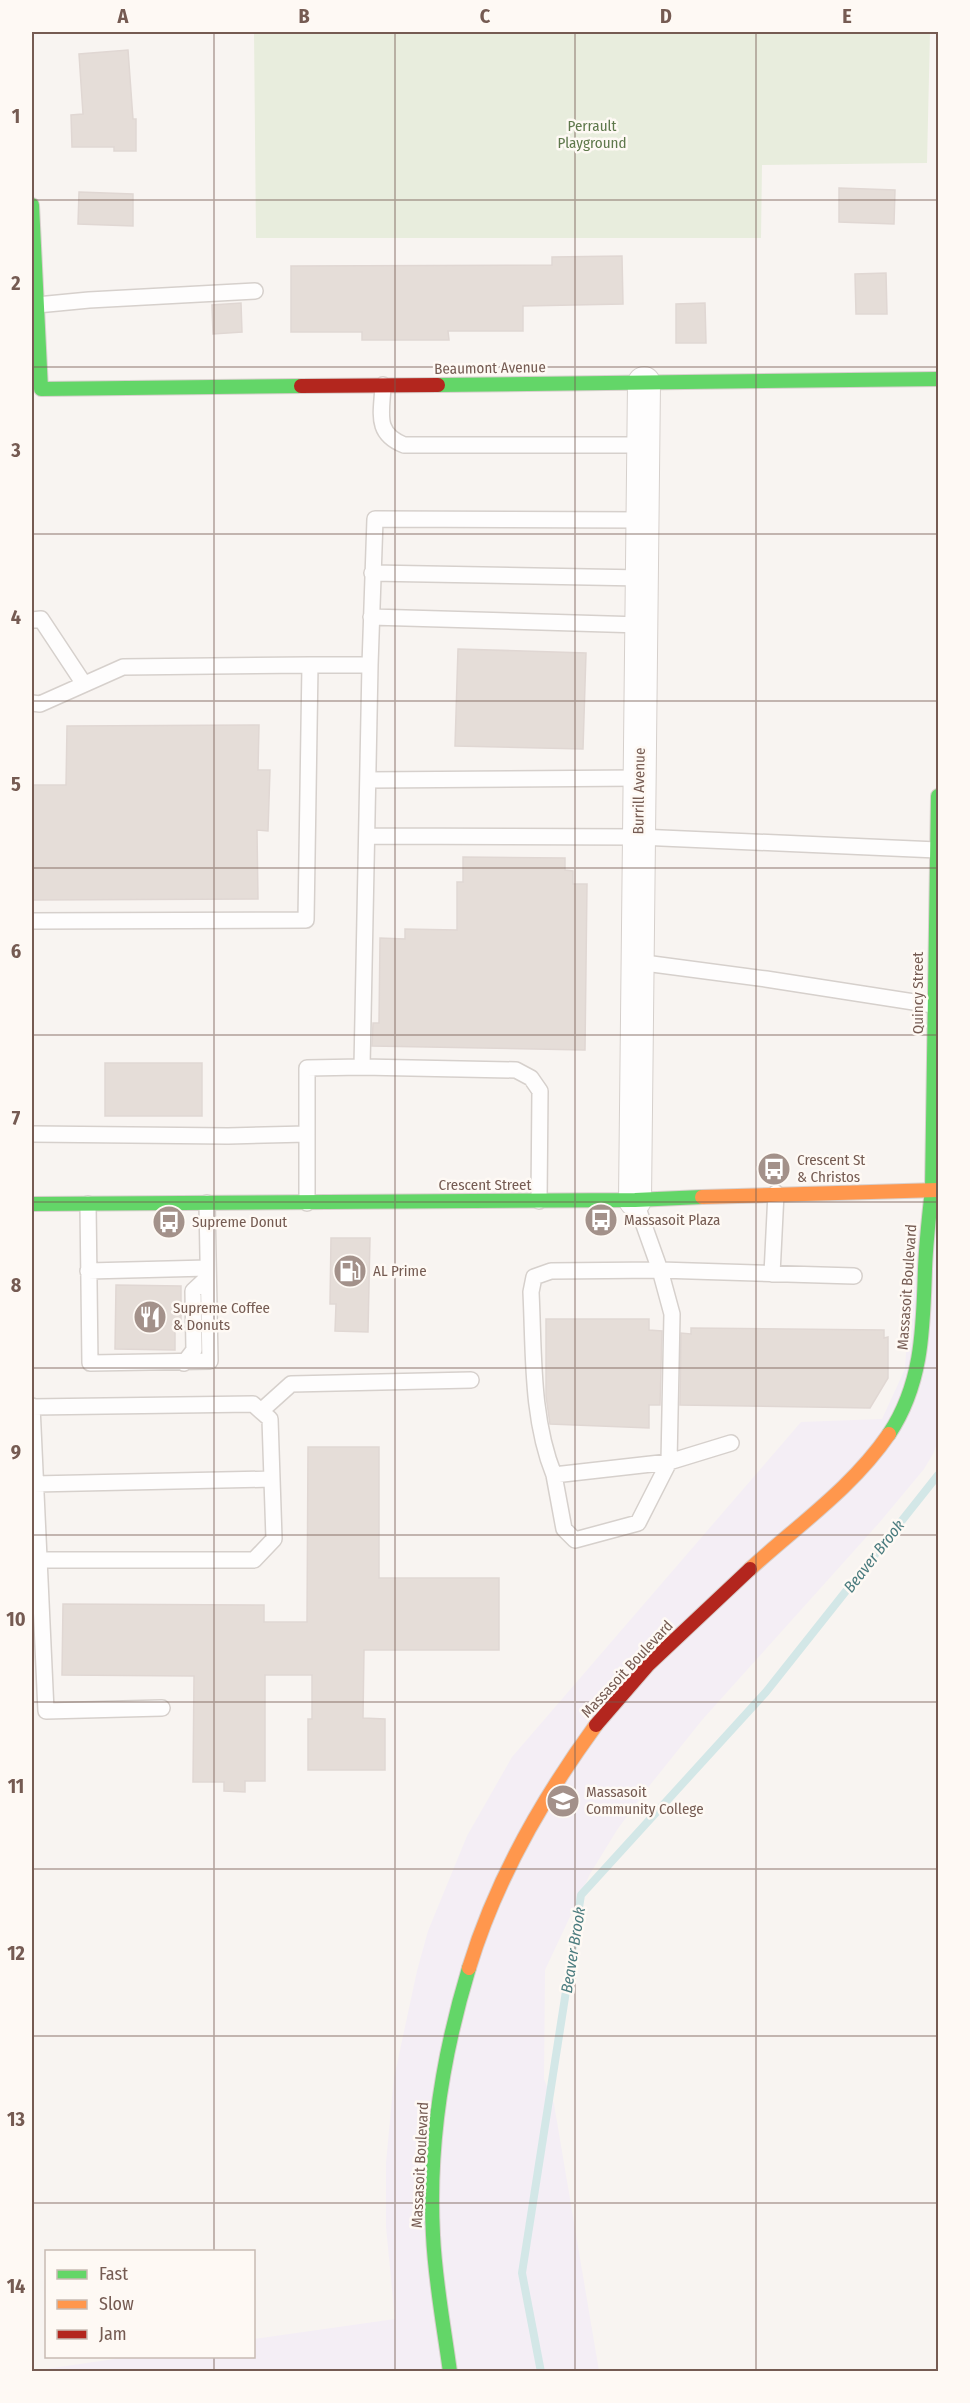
<svg xmlns="http://www.w3.org/2000/svg" width="970" height="2403" viewBox="0 0 970 2403" font-family="'Fira Sans Condensed',sans-serif">
<style>
.education{fill:#f4eef5}
.green{fill:#e8eddd}
.lines{fill:none;stroke-linecap:round;stroke-linejoin:round}
.stream{stroke:#d3e7e7;stroke-width:8}
.building{fill:#e5ddd8;stroke:#e0d7d3;stroke-width:1.5}
.lane-casing{stroke:#d6d0cc;stroke-width:18}
.street-casing{stroke:#d6d0cc;stroke-width:34}
.fast-casing{stroke:#d8d0cd;stroke-width:16}
.slow-casing{stroke:#d8d0cd;stroke-width:16}
.jam-casing{stroke:#d8d0cd;stroke-width:16}
.lane{stroke:#fefdfd;stroke-width:15}
.street{stroke:#fefdfd;stroke-width:32}
.fast{stroke:#63d668;stroke-width:14}
.slow{stroke:#ff974d;stroke-width:14}
.jam{stroke:#b3261e;stroke-width:14}
.grid{fill:none;stroke:#755b52;stroke-width:1.5;stroke-opacity:0.55}
.labels{text-anchor:middle;dominant-baseline:central;stroke-width:5;stroke-linejoin:round;paint-order:stroke}
.park-label{font-size:15px;fill:#5e784b;stroke:#fef9f4}
.street-label{font-size:15px;fill:#755b52;stroke:#fef9f4}
.poi-label{font-size:15px;fill:#755b52;stroke:#fef9f4;text-anchor:start}
.water-label{font-size:16px;font-style:italic;fill:#4a7b7e;stroke:#fef9f4}
.neatline{fill:none;stroke:#755b52;stroke-width:2}
.grid-label{font-size:20px;text-anchor:middle;font-weight:bold;fill:#755b52}
</style>
<rect width="100%" height="100%" fill="#f8f4f1"/>
<path class="education" d="M 909,1230 L 938,1230 L 938,1441 L 933,1454 L 924,1469 L 879,1523 L 702,1720 L 646,1790 L 617,1830 L 590,1874 L 545,1970 L 544,2079 L 554,2104 L 599,2371 L 32,2371 L 135,2356 L 254,2356 L 254,2339 L 395,2319 L 386,2227 L 386,2163 L 394,2078 L 417,1971 L 428,1931 L 467,1836 L 512,1757 L 801,1422 L 882,1419 L 905,1369 L 911,1278 Z"/>
<path class="green" d="M 254,32 L 930,32 L 927,163 L 762,165 L 761,238 L 256,238 Z"/>
<g class="lines">
<path class="stream" d="M 541,2372 L 522,2273 L 581,1895 L 766,1692 L 938,1475"/>
</g>
<path class="building" d="M 128,50 L 133,119 L 136,119 L 136,151 L 114,151 L 114,147 L 72,147 L 71,115 L 83,114 L 79,54 Z
M 839,188 L 895,190 L 894,224 L 839,222 Z
M 79,192 L 133,194 L 133,226 L 78,224 Z
M 622,256 L 623,304 L 523,306 L 523,331 L 448,331 L 449,340 L 362,340 L 362,332 L 291,332 L 291,266 L 552,265 L 552,257 Z
M 886,273 L 887,314 L 856,314 L 855,274 Z
M 241,303 L 242,332 L 213,334 L 212,305 Z
M 705,303 L 706,343 L 676,343 L 676,304 Z
M 458,649 L 586,653 L 583,749 L 455,746 Z
M 259,725 L 258,770 L 270,770 L 268,831 L 257,830 L 258,899 L 32,900 L 32,785 L 66,785 L 67,726 Z
M 463,857 L 565,858 L 565,870 L 573,871 L 573,884 L 587,884 L 585,1050 L 372,1046 L 373,1023 L 379,1023 L 380,938 L 405,939 L 405,929 L 457,930 L 457,882 L 463,882 Z
M 105,1063 L 202,1063 L 202,1116 L 105,1116 Z
M 331,1238 L 370,1238 L 368,1332 L 335,1331 L 336,1304 L 330,1304 Z
M 116,1285 L 181,1286 L 181,1323 L 180,1329 L 175,1329 L 175,1350 L 115,1349 Z
M 546,1319 L 649,1319 L 649,1330 L 662,1331 L 660,1405 L 649,1405 L 649,1428 L 550,1424 L 546,1396 Z
M 691,1328 L 884,1330 L 884,1338 L 888,1337 L 888,1378 L 870,1408 L 680,1405 L 681,1333 L 691,1334 Z
M 308,1447 L 379,1447 L 379,1578 L 499,1578 L 499,1650 L 364,1650 L 363,1718 L 385,1719 L 385,1770 L 308,1770 L 308,1719 L 312,1719 L 312,1675 L 265,1675 L 265,1781 L 245,1781 L 245,1792 L 224,1791 L 224,1782 L 193,1782 L 194,1676 L 62,1675 L 63,1604 L 264,1605 L 264,1622 L 307,1622 Z"/>
<g class="lines">
<g class="lane-casing">
<path id="lane" d="M 37,305 L 89,300 L 255,291
M 383,385 C 382,413 374,433 404,445 L 643,445
M 372,573 L 642,578
M 371,617 L 641,625
M 32,620 L 41,619 L 84,684
M 370,665 L 375,519 L 642,520
M 32,703 L 40,704 L 123,667 L 310,665
M 368,780 L 639,778
M 367,836 L 639,837 L 937,850
M 32,921 L 306,920 L 310,665 L 370,665 L 362,1067 L 307,1068 L 307,1203
M 637,962 L 766,979 L 933,1005
M 362,1067 L 516,1070 L 531,1078 L 540,1091 L 539,1201
M 32,1134 L 228,1136 L 307,1134
M 635,1200 L 660,1270 L 672,1314 L 669,1462 L 554,1475 C 531,1418 534,1353 531,1292 L 534,1277 L 551,1271 L 660,1270 L 854,1276
M 88,1204 L 90,1363 L 210,1361 L 207,1203
M 88,1271 L 208,1268
M 772,1274 L 776,1193
M 184,1363 L 194,1350 L 193,1291 L 208,1277
M 32,1406 L 46,1711 L 162,1708
M 32,1407 L 253,1404 L 270,1419 L 274,1539 L 254,1560 L 37,1560
M 261,1411 L 291,1384 L 471,1380
M 554,1475 L 564,1529 L 575,1540 L 638,1523 L 669,1462 L 731,1443
M 34,1484 L 272,1479"/>
</g>
<g class="street-casing">
<path id="street" d="M 635,1200 L 644,383"/>
</g>
<g class="fast-casing">
<path id="fast" d="M 32,205 L 41,389 L 301,386
M 438,385 L 938,379
M 32,1204 L 635,1200 L 702,1197
M 889,1434 C 923,1383 923,1327 925,1269 C 926,1242 929,1216 932,1190 L 938,796
M 450,2372 C 444,2327 435,2281 433,2235 C 428,2144 443,2054 469,1968"/>
</g>
<g class="slow-casing">
<path id="slow" d="M 702,1197 L 938,1190
M 750,1569 C 798,1525 852,1488 889,1434
M 469,1968 C 496,1879 542,1799 596,1725"/>
</g>
<g class="jam-casing">
<path id="jam" d="M 301,386 L 438,385
M 596,1725 L 648,1665 L 750,1569"/>
</g>
<use href="#lane" class="lane"/>
<use href="#street" class="street"/>
<use href="#fast" class="fast"/>
<use href="#slow" class="slow"/>
<use href="#jam" class="jam"/>
</g>
<path class="grid" d="M 214,32 L 214,2252M 395,32 L 395,2372M 575,32 L 575,2372M 756,32 L 756,2372M 32,200 L 938,200M 32,367 L 938,367M 32,534 L 938,534M 32,701 L 938,701M 32,868 L 938,868M 32,1035 L 938,1035M 32,1202 L 938,1202M 32,1368 L 938,1368M 32,1535 L 938,1535M 32,1702 L 938,1702M 32,1869 L 938,1869M 32,2036 L 938,2036M 32,2203 L 938,2203M 214,2356 L 214,2372"/>
<defs>
<g id="bus-disc" transform="scale(1.725)"><circle r="9.5" fill="#a3918a" stroke="#fef9f4"/><path d="M-5-6H5V4H4V6H2V4H-2V6H-4V4H-5ZM-3.5-4V0h7V-4ZM-3.5 1.2v1.5H-2V1.2ZM2 1.2v1.5H3.5V1.2Z" fill="#fff"/></g>
<g id="fuel-disc" transform="scale(1.725)"><circle r="9.5" fill="#a3918a" stroke="#fef9f4"/><path d="M-5.5-6h7V0h2V4h1.3V-2.5L3-4.5l.8-.8L6-3V5H2.5V1h-1V6h-7ZM-4.2-4.7v3.2H.2V-4.7Z" fill="#fff"/></g>
<g id="restaurant-disc" transform="scale(1.725)"><circle r="9.5" fill="#a3918a" stroke="#fef9f4"/><path d="M-5-6h1v4h1v-4h1v4h1v-4h1v5L-1.5 .5V6h-2V.5L-5-1ZM5-6V6H3V1.5H1.5Q1.5-4 5-6Z" fill="#fff"/></g>
<g id="university-disc" transform="scale(1.725)"><circle r="9.5" fill="#a3918a" stroke="#fef9f4"/><path d="M0-5L7-2L0 1L-7-2ZM-4 1L0 2.5L4 1V4Q0 6-4 4Z" fill="#fff"/></g>
</defs>
<g fill-rule="evenodd">
<use href="#bus-disc" x="774" y="1169"/>
<use href="#bus-disc" x="601" y="1220"/>
<use href="#bus-disc" x="169" y="1222"/>
<use href="#fuel-disc" x="350" y="1271"/>
<use href="#restaurant-disc" x="150" y="1317"/>
<use href="#university-disc" x="563" y="1801"/>
</g>
<g class="labels">
<g class="park-label">
<text x="592" y="126">Perrault<tspan x="592" dy="17">Playground</tspan></text>
</g>
<g class="street-label">
<text transform="translate(490 368) rotate(-1)">Beaumont Avenue</text>
<text transform="translate(639 791) rotate(-89)">Burrill Avenue</text>
<text transform="translate(918 993) rotate(-90)">Quincy Street</text>
<text x="485" y="1185">Crescent Street</text>
<text transform="translate(907 1287) rotate(-86)">Massasoit Boulevard</text>
<text transform="translate(627 1669) rotate(-47)">Massasoit Boulevard</text>
<text transform="translate(420 2165) rotate(-87)">Massasoit Boulevard</text>
</g>
<g class="poi-label">
<text x="797" y="1160">Crescent St<tspan x="797" dy="17">&amp; Christos</tspan></text>
<text x="624" y="1220">Massasoit Plaza</text>
<text x="192" y="1222">Supreme Donut</text>
<text x="373" y="1271">AL Prime</text>
<text x="173" y="1308">Supreme Coffee<tspan x="173" dy="17">&amp; Donuts</tspan></text>
<text x="586" y="1792">Massasoit<tspan x="586" dy="17">Community College</tspan></text>
</g>
<g class="water-label">
<text transform="translate(874 1556) rotate(-52)">Beaver Brook</text>
<text transform="translate(573 1950) rotate(-81)">Beaver Brook</text>
</g>
</g>
<rect width="970" height="2403" fill="none" stroke="#fef9f4" stroke-width="66"/>
<rect x="45" y="2250" width="210" height="108" fill="#fef9f4" stroke="#c7bab3" stroke-width="1.5"/>
<rect x="57" y="2270" width="30" height="9" fill="#63d668" stroke="#c7bab3" stroke-width="1.5"/>
<text x="99" y="2280" font-size="18" fill="#755b52">Fast</text>
<rect x="57" y="2300" width="30" height="9" fill="#ff974d" stroke="#c7bab3" stroke-width="1.5"/>
<text x="99" y="2310" font-size="18" fill="#755b52">Slow</text>
<rect x="57" y="2330" width="30" height="9" fill="#b3261e" stroke="#c7bab3" stroke-width="1.5"/>
<text x="99" y="2340" font-size="18" fill="#755b52">Jam</text>
<rect x="33" y="33" width="904" height="2337" class="neatline"/>
<g class="grid-label">
<text x="123" y="23">A</text>
<text x="304" y="23">B</text>
<text x="485" y="23">C</text>
<text x="666" y="23">D</text>
<text x="847" y="23">E</text>
<text x="16" y="123">1</text>
<text x="16" y="290">2</text>
<text x="16" y="457">3</text>
<text x="16" y="624">4</text>
<text x="16" y="791">5</text>
<text x="16" y="958">6</text>
<text x="16" y="1125">7</text>
<text x="16" y="1292">8</text>
<text x="16" y="1459">9</text>
<text x="16" y="1626">10</text>
<text x="16" y="1793">11</text>
<text x="16" y="1960">12</text>
<text x="16" y="2126">13</text>
<text x="16" y="2293">14</text>
</g>
</svg>
